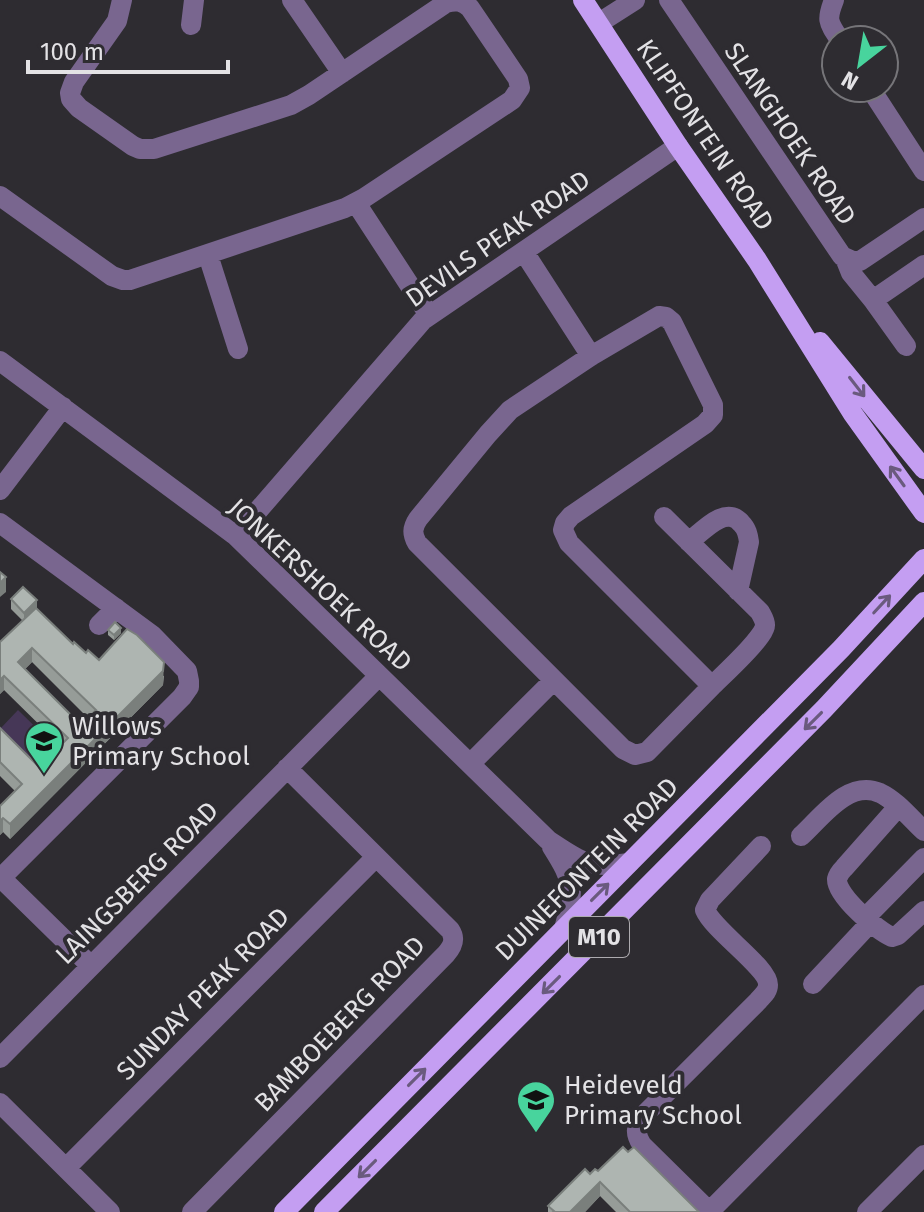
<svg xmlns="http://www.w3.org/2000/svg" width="924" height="1212" viewBox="0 0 924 1212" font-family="'Fira Sans',sans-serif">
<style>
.green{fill:#463757}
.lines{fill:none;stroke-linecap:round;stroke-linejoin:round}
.minor{stroke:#79668f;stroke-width:20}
.major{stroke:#c49ef2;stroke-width:20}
.wall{fill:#969c98;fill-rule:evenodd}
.shaded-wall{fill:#7a7f7c}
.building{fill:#aeb5b1;stroke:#7a7f7c;stroke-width:2;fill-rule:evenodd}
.oneway{stroke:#6a5a7e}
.labels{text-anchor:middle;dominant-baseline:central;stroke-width:8;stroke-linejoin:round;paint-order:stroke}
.shield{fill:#2e2c31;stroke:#adabaf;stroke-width:2}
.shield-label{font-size:24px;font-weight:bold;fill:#e3e2e5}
.street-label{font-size:26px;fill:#e3e2e5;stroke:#2e2c31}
.poi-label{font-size:26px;fill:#e3e2e5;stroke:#2e2c31;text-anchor:start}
</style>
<rect width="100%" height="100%" fill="#2e2c31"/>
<path class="green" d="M 18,710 L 62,753 L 41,775 L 0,729 Z"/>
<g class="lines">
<path class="minor" d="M 292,0 L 342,73
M 669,0 L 842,256 L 853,261 L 860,261 L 924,218
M 834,0 C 826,20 828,22 840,40
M 599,23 L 635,0
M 191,25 L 194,0
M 870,88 L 924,171
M 0,196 L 112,276 L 123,280 L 130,280 L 345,208 L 364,198 L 512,100 L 520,88 L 518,79 L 470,8 C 463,1 456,0 446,3 L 309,95 L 291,105 L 154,149 L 140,149 L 133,146 L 79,108 L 71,99 L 70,93 L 74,82 L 117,21 L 122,0
M 356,203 L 429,315
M 524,252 L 591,356
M 208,255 L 238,349
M 845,258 L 851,273 L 873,300 L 924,265
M 873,300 L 906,346
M 659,316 L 666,317 L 672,322 L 713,405 L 713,415 L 705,424 L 571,516 L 565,523 L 563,530 L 569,543 L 712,686 L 647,752 L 635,755 L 623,749 L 417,543 C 412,534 412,528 418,519 L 488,434 L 510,410 L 591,356 Z
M 0,361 L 236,536 L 548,840 C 581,862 588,869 629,863
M 0,490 L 63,407
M 664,517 L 760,612 C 762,616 765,620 765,625 C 766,636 722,676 712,686
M 0,523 L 152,635 L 187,671 L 189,681 L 189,687 L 182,697 L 0,879
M 236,536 L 423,320 L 678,146
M 689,542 C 703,531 725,505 741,523 C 747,529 748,535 749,542 L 738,591
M 99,625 L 116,608
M 470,764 L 553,681
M 898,807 L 844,868 C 841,871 838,875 837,879 C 836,896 878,931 892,937 L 898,935 L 924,911
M 801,836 C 822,817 848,779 880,793 C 897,801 911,819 924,831
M 552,847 C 574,882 575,888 564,929
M 1,878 L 91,966
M 865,918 L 924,858
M 813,984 L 870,923
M 0,1058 L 379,676
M 0,1103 L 110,1212
M 66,1168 L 376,857
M 192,1212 L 446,954 C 453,946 456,939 450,930 L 287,768
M 709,1212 L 924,995
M 710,1212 L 642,1145 C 635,1134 635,1127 643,1116 L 758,1001 C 762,996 768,992 768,985 C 769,968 714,931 705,910 L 710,900 L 761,846
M 867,1212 L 924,1155"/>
<path class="major" d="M 583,0 L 678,146 L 757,260 L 853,414 L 924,513
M 820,342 L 924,469
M 284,1212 L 841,649 L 924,559
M 324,1212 L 824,709 L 924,602"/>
</g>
<path class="wall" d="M 11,599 L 37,609 L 73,644 L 99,660 L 164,676 L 163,685 L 10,839 L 3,832 L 0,835 L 0,806 L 15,791 L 0,776 L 0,728 L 39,767 L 60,745 L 4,690 L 0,694 L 0,642 L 23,621 L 11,609 ZM 32,662 L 88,718 L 81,725 L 25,669 Z
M 108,630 L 121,633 L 114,640 L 108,635 Z
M 598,1171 L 699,1212 L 616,1212 L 600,1196 L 585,1212 L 548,1212 L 548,1206 L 590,1174 Z"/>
<path class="shaded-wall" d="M 6,577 L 6,592 L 0,597 L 0,583 Z
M 37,600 L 37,610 L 24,622 L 24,613 Z
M 121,628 L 121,633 L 114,640 L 114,635 Z
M 32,648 L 32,662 L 18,676 L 18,662 Z
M 164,662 L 163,685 L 10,839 L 10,824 Z
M 4,676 L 4,690 L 0,694 L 0,680 Z
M 3,818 L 3,832 L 0,835 L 0,821 Z
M 600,1182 L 600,1196 L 585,1212 L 570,1212 Z"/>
<path class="building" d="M 0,572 L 6,577 L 0,583 Z
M 23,587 L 37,600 L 24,613 L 11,599 Z
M 36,608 L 73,644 L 74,642 L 86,653 L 88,650 L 99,660 L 127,629 L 137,635 L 164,662 L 163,671 L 10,824 L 3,818 L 0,821 L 0,806 L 22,784 L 0,762 L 0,728 L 39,767 L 68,738 L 4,676 L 0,680 L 0,642 ZM 32,648 L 96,710 L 81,725 L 18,662 Z
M 115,622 L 121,628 L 114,635 L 108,630 Z
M 623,1147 L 628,1152 L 634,1147 L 699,1212 L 630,1212 L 600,1182 L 570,1212 L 553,1212 L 554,1211 L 548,1206 L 585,1169 L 590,1174 L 595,1169 L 598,1171 Z"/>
<defs><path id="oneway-shaft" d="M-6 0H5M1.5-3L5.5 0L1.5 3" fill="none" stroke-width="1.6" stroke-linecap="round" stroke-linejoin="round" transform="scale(2)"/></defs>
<g class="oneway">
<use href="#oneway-shaft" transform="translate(857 387) rotate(52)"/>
<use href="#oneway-shaft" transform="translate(897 476) rotate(-126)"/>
<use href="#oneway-shaft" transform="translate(882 604) rotate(-47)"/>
<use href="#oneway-shaft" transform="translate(813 721) rotate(135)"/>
<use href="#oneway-shaft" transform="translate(600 892) rotate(-45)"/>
<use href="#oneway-shaft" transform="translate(551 985) rotate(135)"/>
<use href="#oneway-shaft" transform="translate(417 1077) rotate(-45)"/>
<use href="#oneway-shaft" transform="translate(367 1169) rotate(135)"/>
</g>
<defs>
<g id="school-pin" transform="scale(2)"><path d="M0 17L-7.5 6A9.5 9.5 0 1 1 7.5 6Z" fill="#48d49d" stroke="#2e2c31"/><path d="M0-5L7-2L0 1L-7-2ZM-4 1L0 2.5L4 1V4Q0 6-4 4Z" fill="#111"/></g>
</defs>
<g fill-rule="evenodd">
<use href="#school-pin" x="44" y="741"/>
<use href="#school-pin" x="536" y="1100"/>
</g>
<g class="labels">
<rect class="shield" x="569" y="917" width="60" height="40" rx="6"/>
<g class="shield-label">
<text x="599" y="937">M10</text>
</g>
<g class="street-label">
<text transform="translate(790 134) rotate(56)">SLANGHOEK ROAD</text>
<text transform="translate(705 135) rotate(56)">KLIPFONTEIN ROAD</text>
<text transform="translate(498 239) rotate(-35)">DEVILS PEAK ROAD</text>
<text transform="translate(320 585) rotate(43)">JONKERSHOEK ROAD</text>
<text transform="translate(587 869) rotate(-45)">DUINEFONTEIN ROAD</text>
<text transform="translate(137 883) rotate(-45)">LAINGSBERG ROAD</text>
<text transform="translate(203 994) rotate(-45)">SUNDAY PEAK ROAD</text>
<text transform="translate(340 1024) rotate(-46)">BAMBOEBERG ROAD</text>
</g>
<g class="poi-label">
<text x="72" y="726">Willows<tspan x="72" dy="30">Primary School</tspan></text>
<text x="564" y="1085">Heideveld<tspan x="564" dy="30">Primary School</tspan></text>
</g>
</g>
<g transform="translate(860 64) rotate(211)"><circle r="38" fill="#2e2c31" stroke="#767579" stroke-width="2"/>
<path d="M0-6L14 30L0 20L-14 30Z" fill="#48d49d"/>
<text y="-12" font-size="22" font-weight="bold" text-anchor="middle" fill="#e3e2e5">N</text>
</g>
<path d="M28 60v12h200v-12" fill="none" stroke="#e3e2e5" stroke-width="4"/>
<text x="40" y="60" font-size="24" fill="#e3e2e5" stroke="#2e2c31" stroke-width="6" paint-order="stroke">100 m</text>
</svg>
